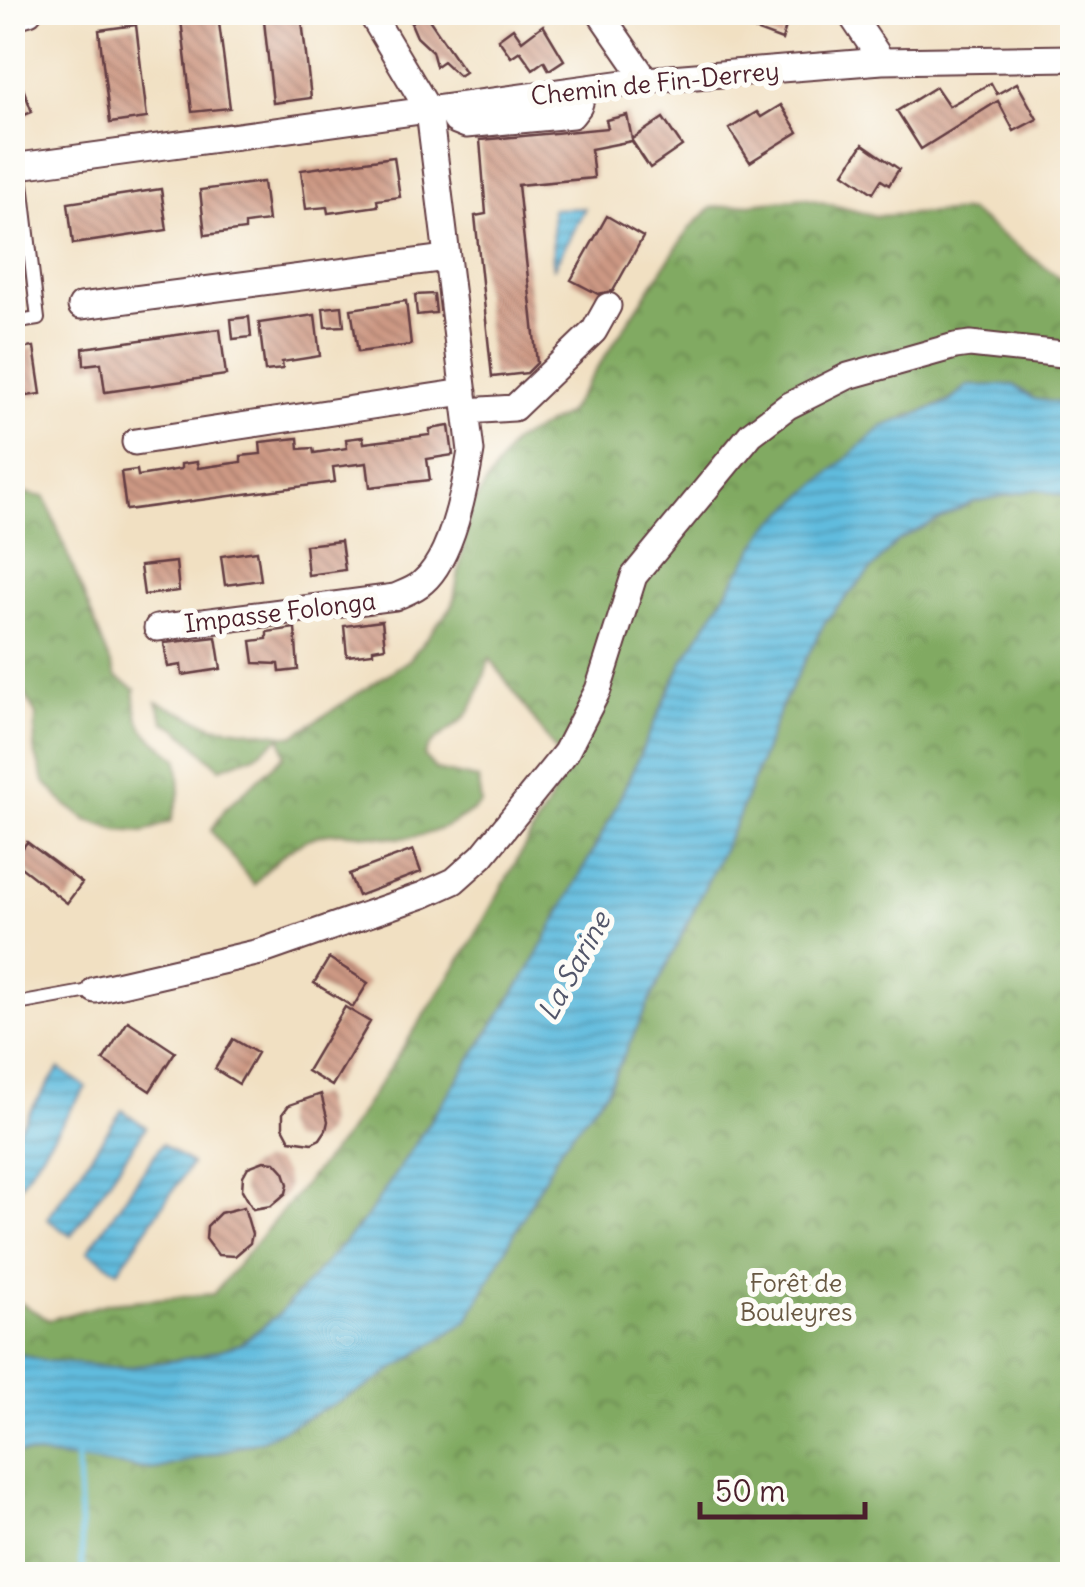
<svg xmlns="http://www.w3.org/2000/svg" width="1085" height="1587" viewBox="0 0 1085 1587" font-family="Delius,sans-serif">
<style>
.forest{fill:url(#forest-crowns);stroke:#666446;stroke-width:2.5}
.water{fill:url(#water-rules);stroke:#566e84;stroke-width:2.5}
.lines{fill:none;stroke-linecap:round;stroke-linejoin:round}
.stream{stroke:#61bcde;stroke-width:6}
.building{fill:url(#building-back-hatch)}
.lane-casing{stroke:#633c42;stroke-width:16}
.street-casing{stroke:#633c42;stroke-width:29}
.lane{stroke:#fff;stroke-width:12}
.street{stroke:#fff;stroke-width:25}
.labels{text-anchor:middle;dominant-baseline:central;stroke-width:10;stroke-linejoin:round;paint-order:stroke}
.street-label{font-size:25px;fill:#4a1f2b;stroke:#fdfcf7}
.park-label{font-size:25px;fill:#695943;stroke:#fdfcf7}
.water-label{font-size:28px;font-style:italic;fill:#52566a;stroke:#fdfcf7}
</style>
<defs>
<pattern id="forest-crowns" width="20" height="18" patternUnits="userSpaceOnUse" patternTransform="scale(2.5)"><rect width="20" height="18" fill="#81aa62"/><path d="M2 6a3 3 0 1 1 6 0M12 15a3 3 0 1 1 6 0" fill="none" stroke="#6c8a51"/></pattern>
<pattern id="water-rules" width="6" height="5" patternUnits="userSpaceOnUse" patternTransform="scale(2.5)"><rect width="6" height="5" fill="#61bcde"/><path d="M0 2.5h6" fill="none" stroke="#5298b4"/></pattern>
<pattern id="building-back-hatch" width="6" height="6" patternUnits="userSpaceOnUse" patternTransform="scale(2.5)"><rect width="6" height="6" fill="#cd9984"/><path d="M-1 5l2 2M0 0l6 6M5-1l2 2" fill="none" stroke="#a87c6c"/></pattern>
</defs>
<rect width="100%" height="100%" fill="#fdfcf7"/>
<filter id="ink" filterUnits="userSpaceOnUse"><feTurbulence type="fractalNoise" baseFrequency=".01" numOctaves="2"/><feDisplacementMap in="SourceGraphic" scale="20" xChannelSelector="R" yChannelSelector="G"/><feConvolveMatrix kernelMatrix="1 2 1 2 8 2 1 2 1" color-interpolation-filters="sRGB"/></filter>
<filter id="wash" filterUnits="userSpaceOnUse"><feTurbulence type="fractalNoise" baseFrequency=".0048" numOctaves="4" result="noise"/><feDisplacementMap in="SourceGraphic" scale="40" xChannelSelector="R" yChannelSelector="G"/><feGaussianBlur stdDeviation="2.25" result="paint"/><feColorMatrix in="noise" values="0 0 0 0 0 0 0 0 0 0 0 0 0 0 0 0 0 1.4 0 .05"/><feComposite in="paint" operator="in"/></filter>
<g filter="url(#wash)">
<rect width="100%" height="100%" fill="#f1e0c2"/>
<path class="forest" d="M 805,198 L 875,216 L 969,211 L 1072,287 L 1072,405 L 1034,399 L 1014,385 L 967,386 L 949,401 L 882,427 L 683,661 L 611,817 L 530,969 L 367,1217 L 279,1314 L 240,1344 L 196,1357 L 124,1368 L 44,1361 L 13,1352 L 12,1298 L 49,1320 L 109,1303 L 213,1294 L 348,1132 L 470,945 L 568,768 L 490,658 C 484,675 479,697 469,712 C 455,732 434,733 424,756 L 436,770 L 478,779 L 481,804 C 460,822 430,837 402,838 C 383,838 365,834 347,833 C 308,829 276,856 254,885 L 211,831 L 225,809 L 285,755 L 281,737 L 255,755 L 220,768 L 177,728 L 164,722 L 157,702 L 213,726 L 293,736 L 409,660 L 453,605 L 470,509 L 513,442 L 567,414 L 689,229 L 711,208 Z
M 1037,489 L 1072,499 L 1072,1574 L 13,1574 L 13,1452 L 154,1470 L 262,1440 L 367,1387 L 466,1321 L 561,1147 L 607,1090 L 738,818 L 782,705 L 826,620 L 897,541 L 973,502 Z
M 12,491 L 45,497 L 116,677 L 135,689 C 133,729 149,735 178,759 L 180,793 L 171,821 L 145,832 L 117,830 L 87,820 L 66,805 L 44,781 L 34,749 L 36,715 L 13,671 Z"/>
<path class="water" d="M 585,208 L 553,269 L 552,209 Z
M 1014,385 L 1034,399 L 1072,405 L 1072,499 L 1037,489 L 973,502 L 897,541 L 826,620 L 782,705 L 738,818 L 607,1090 L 561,1147 L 467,1321 L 367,1387 L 262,1440 L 154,1470 L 13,1452 L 13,1352 L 44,1361 L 124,1368 L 196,1357 L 240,1344 L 279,1314 L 367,1217 L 530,969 L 611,817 L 683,661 L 767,528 L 882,427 L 949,402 L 967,386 Z
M 59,1068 L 86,1087 L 14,1194 L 13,1137 Z
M 122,1110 L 146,1127 L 71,1236 L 47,1219 Z
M 162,1144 L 191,1164 L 118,1271 L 88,1251 Z"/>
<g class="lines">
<path class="stream" d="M 77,1456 L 83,1574"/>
</g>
<g id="blocks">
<path class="building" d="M 263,12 L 301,12 L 311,98 L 273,103 Z
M 424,12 L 465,72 L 459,76 L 443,61 L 436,66 L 432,51 L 417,37 L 411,23 Z
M 721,12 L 790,12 L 782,40 L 720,17 Z
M 218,15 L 230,108 L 192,112 L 181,20 Z
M 136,25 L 147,118 L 110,123 L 99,30 Z
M 543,25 L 564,60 L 549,70 L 544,61 L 533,69 L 520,51 L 511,57 L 498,39 L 513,28 L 522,41 Z
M 14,64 L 32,112 L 12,120 L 12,65 Z
M 991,83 L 997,94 L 1017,83 L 1037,119 L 1014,131 L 998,101 L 921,149 L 897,111 L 936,87 L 949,106 Z
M 781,105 L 798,132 L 750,162 L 729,129 L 757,112 L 761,117 Z
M 627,115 L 632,139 L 663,118 L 682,146 L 650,168 L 632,141 L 591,149 L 594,178 L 518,185 L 537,363 L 527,373 L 492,377 L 475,216 L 486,214 L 480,140 L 608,128 L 606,120 Z
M 863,144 L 899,169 L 889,185 L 881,180 L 873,193 L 844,173 Z
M 394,157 L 400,197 L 377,200 L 378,206 L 328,213 L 327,207 L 306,209 L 301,170 Z
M 263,182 L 268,221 L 245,224 L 245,230 L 205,235 L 200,190 Z
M 161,189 L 167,230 L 73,244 L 68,203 Z
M 607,216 L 643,237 L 613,291 L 598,294 L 571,280 Z
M 434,294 L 436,313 L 417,315 L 415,295 Z
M 406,301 L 411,345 L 358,352 L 351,309 Z
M 342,306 L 344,326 L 325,327 L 323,308 Z
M 315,315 L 320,356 L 282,362 L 283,369 L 265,371 L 259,323 Z
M 249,317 L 251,337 L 233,339 L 231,319 Z
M 220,329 L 226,375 L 105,392 L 101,363 L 84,365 L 83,348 Z
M 34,347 L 41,394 L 12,398 L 12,350 Z
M 449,426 L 453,455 L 427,459 L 430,480 L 370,487 L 367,463 L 333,467 L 335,482 L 126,510 L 121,472 L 137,470 L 138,476 L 181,469 L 181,464 L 197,462 L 198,468 L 241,462 L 241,456 L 261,454 L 260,442 L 298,438 L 299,449 L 313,448 L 314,453 L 347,448 L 346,439 L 363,437 L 364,443 L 430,435 L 430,429 Z
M 341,541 L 345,570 L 308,575 L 305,545 Z
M 257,551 L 261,580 L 225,585 L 221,556 Z
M 176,562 L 179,591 L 144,595 L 140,566 Z
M 382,621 L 385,647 L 373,649 L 373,653 L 347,656 L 344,626 Z
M 295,628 L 298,670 L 280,672 L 279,664 L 254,663 L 251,641 L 267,639 L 267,632 Z
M 216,637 L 221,669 L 182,675 L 181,665 L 168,667 L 164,643 Z
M 27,842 L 82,883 L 67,903 L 13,861 Z
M 413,850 L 421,872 L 358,896 L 349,874 Z
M 329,958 L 368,983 L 353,1007 L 314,983 Z
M 345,1007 L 370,1022 L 332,1086 L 307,1071 Z
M 128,1021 L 175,1052 L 150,1091 L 103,1060 Z
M 233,1039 L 257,1053 L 239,1084 L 215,1069 Z
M 321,1094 L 328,1121 L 326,1130 L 320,1139 L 312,1143 L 290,1140 L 283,1127 L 283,1113 L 289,1105 Z
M 264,1161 L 275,1162 L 284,1172 L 288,1184 L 286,1193 L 271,1206 L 253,1209 L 242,1190 L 243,1176 L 248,1167 Z
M 244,1207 L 252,1234 L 250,1243 L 235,1256 L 218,1255 L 206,1239 L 207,1226 L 220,1213 Z"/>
</g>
</g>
<g filter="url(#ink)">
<use href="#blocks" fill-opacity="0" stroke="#633c42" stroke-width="2.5"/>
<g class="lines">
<g class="lane-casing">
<path id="lane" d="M 12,323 L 38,319 L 20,166
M 12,1005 L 95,990"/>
</g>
<g class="street-casing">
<path id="street" d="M 599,12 L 646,80
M 849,12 L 882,61
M 12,17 L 29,12
M 449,108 L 456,121 L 466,125 L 572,115 L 579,106 L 584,89
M 12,167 L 646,80 L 882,61 L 1072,58
M 81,306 L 446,258
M 466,411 L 514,408 L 594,331 L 608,306
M 135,442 L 464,392
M 157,628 L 395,597 C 404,593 416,589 423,582 C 452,557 465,488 471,451 L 429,111 L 370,12
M 95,990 L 260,952 L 423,895 L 454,881 L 482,856 L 566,752 L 598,690 L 634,576 L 751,434 L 788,406 L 848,376 L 955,346 L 970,344 L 1072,355"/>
</g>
<use href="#lane" class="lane"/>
<use href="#street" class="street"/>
</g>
</g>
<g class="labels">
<g class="street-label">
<text transform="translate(655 83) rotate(-6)">Chemin de Fin-Derrey</text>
<text transform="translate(280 612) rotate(-7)">Impasse Folonga</text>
</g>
<g class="park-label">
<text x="796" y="1283">Forêt de<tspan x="796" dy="29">Bouleyres</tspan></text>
</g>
<g class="water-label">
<text transform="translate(574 966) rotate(-61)">La Sarine</text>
</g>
</g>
<rect width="1085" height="1587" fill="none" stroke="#fdfcf7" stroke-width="50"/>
<path d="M700 1502v15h165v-15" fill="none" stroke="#4a1f2b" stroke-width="5"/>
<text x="715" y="1502" font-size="30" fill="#4a1f2b" stroke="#fdfcf7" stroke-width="8" paint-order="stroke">50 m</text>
</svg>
